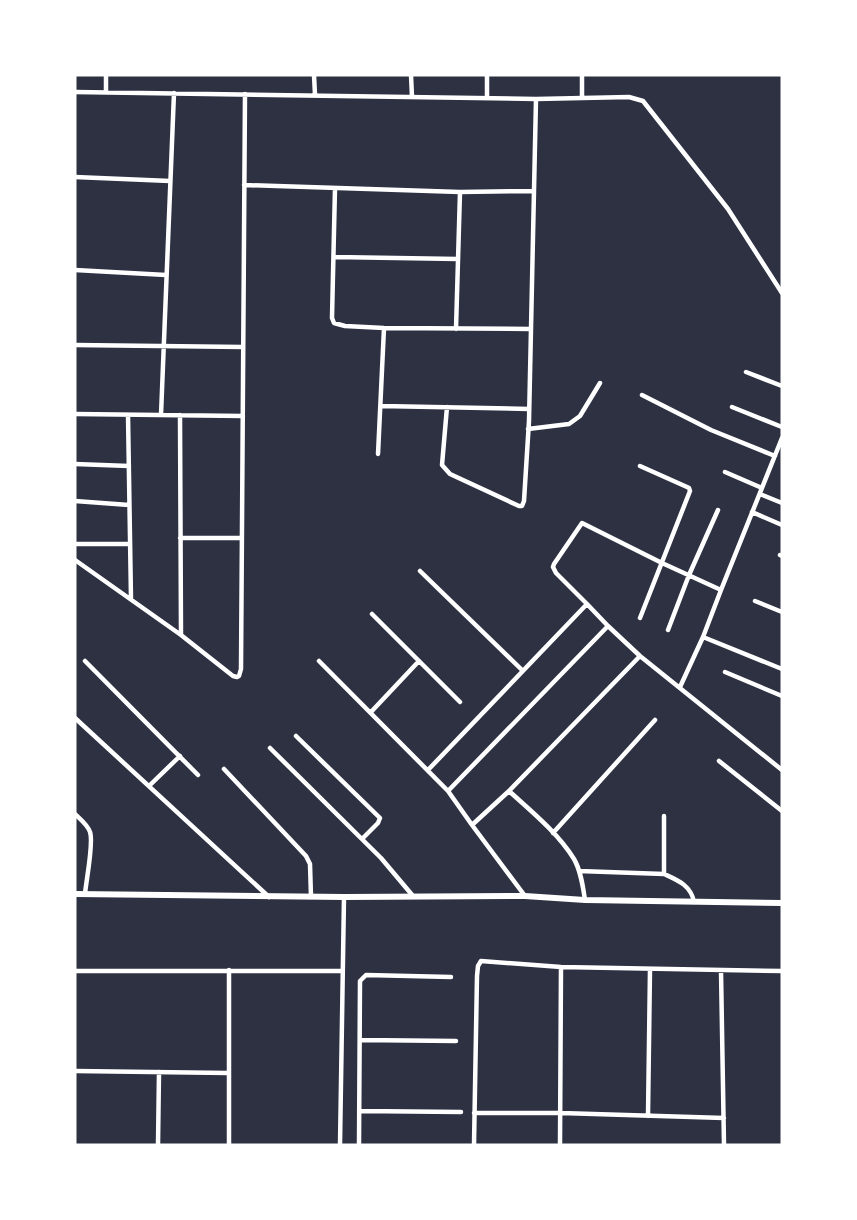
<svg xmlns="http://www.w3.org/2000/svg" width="857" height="1220" viewBox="0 0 857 1220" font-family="'DM Sans',sans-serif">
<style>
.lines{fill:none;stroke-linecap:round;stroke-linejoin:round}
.minor{stroke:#fff;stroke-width:4.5}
.tertiary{stroke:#fff;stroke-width:6}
</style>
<rect width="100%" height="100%" fill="#2d3142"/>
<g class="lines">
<path class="minor" d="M 106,75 L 106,92
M 314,75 L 315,95
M 411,75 L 412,97
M 487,75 L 487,98
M 75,92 L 536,99 L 629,97 L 643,101 L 728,209 L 782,293
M 582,97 L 582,75
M 75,177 L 170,181
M 244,185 L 460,192 L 534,191
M 335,188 L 332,318 L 334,323 L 345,326 L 384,328 L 531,329
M 334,257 L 458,259
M 75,270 L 166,275
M 456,329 L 460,192
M 75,345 L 243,347
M 746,372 L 782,386
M 642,395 L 711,430 L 775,456
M 381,406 L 529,409
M 447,407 L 442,465 L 450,474 L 519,506 L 522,506 L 524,501 L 529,421 L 536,99
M 732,407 L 782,427
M 75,414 L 243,416
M 128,415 L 131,599
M 161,415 L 174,93
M 180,415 L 181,635
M 528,429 L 569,424 L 580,416 L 600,383
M 378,454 L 384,328
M 75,464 L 129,466
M 640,466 L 687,487 L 689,488 L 690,491 L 640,618
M 725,472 L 762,488
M 760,494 L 782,503
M 75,501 L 129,505
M 752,512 L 782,525
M 180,538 L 242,538
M 75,544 L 130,544
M 780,555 L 782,556
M 75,560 L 181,635 L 233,676 L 237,677 L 239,676 L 241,669 L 245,94
M 420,571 L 522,670
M 721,590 L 662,563 L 582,523 L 554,564 L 553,567 L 556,573 L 587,604 L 608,626 L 640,656 L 782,770
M 755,601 L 782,612
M 372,614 L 460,702
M 668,630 L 689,575 L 718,510
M 703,637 L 782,669
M 85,661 L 198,775
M 319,661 L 448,791 L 472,825 L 525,896
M 725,672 L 782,696
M 680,687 L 703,637 L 721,590 L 782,438
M 371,712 L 419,661
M 75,718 L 269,897
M 296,736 L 380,818 L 378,823 L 362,839
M 270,748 L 381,858 L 413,896
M 719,761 L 782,811
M 224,769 L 306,856 L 310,864 L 311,897
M 428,770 L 587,604
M 149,786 L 180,756
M 448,791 L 608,626
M 509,791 C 531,811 558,833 574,859 C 581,871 583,887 585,900
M 75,814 C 80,819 88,825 90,832 C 94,843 86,881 85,894
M 664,816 L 664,874 C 677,880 691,885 694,902
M 472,825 L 509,791 L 640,656
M 553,833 L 655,720
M 579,871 L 664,874
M 229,970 L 229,1145
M 75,971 L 343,971
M 721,971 L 724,1145
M 360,1040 L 456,1041
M 75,1071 L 228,1073
M 359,1111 L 461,1112
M 474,1113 L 561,1113 L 724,1118
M 648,1116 L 650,969
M 158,1145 L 159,1072
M 340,1145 L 344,897
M 359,1145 L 360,981 L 366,975 L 451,977
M 474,1145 L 477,976 L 478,966 L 481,961 L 561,967 L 782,971
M 560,1145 L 561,967"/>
<path class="tertiary" d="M 75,894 L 344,897 L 525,896 L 585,900 L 782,903"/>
</g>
<rect width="857" height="1220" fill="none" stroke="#ffffff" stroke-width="153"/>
</svg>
